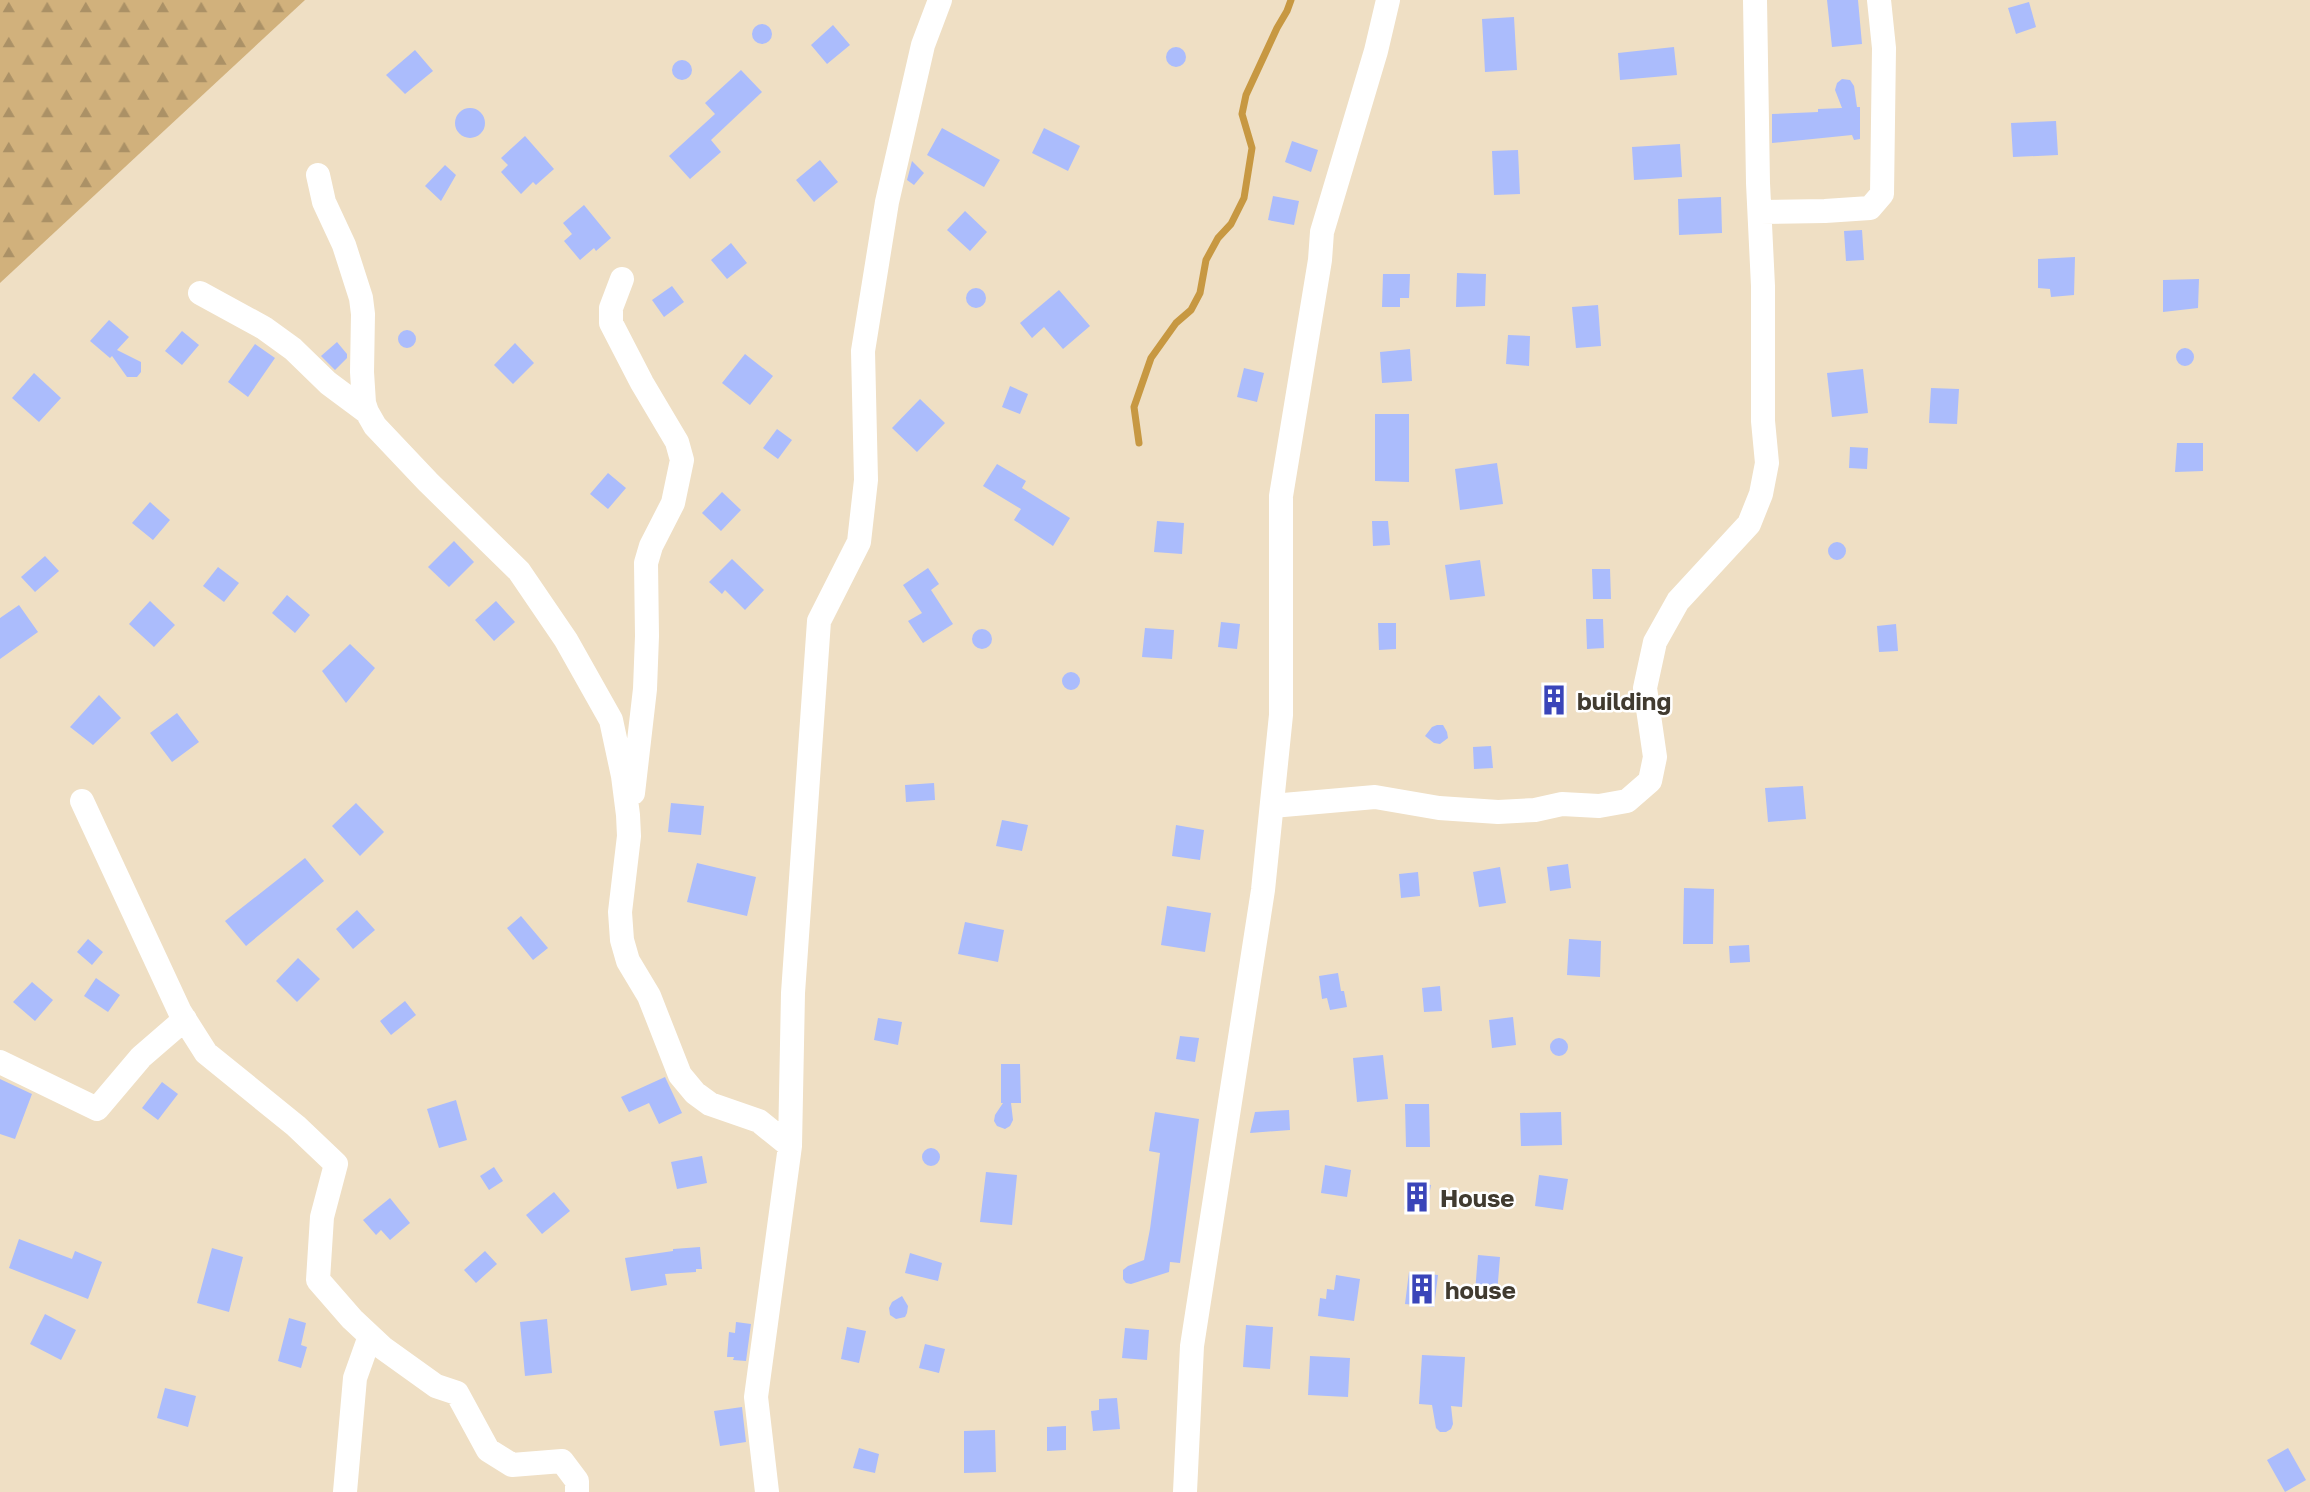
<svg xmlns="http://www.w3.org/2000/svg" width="2310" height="1492" viewBox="0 0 2310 1492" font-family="'Golos Text',sans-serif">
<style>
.forest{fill:url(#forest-firs)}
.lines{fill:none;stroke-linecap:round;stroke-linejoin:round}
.stream{stroke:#c79842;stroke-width:7}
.building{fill:#abbcfc}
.minor{stroke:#fff;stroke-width:24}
.labels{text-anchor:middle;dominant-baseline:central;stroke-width:5;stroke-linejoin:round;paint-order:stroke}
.poi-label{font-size:24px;font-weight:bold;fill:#413b30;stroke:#fff;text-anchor:start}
</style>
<defs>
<pattern id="forest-firs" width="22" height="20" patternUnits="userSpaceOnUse" patternTransform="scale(1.75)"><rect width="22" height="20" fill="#d1b17c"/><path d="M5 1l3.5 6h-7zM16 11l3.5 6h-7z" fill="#ab9166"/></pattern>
</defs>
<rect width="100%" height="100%" fill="#efdfc4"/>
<path class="forest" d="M 0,0 L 305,0 L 0,283 Z"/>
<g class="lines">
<path class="stream" d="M 1139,443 L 1134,407 L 1151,358 L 1176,323 L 1191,310 L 1200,293 L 1206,260 L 1218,238 L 1231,224 L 1244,198 L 1252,148 L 1242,114 L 1246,95 L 1277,28 L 1287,11 L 1291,0"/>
</g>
<path class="building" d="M 1827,0 L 1858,0 L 1862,44 L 1832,47 Z
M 2029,2 L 2036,27 L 2016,34 L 2008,8 Z
M 1514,17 L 1517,70 L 1485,72 L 1482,19 Z
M752 34a10 10 0 1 1 20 0a10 10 0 1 1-20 0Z
M 833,25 L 850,45 L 827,64 L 811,45 Z
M 1674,47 L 1677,75 L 1620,80 L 1618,53 Z
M1166 57a10 10 0 1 1 20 0a10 10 0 1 1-20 0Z
M 415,50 L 433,71 L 405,94 L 386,75 Z
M672 70a10 10 0 1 1 20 0a10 10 0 1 1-20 0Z
M 741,70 L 762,92 L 711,140 L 721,152 L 690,179 L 669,156 L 715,114 L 705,103 Z
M 1842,79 L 1850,80 L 1854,86 L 1857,107 L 1860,107 L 1860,139 L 1854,140 L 1852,135 L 1772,143 L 1772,114 L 1818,112 L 1818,109 L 1842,108 L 1835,90 L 1837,83 Z
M455 123a15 15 0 1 1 30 0a15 15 0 1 1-30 0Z
M 2056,121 L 2058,155 L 2013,157 L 2011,123 Z
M 942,128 L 1000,160 L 984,187 L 927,155 Z
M 1044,128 L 1080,146 L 1068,171 L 1032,153 Z
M 525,136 L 554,169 L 536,185 L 533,182 L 521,194 L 501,172 L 508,165 L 501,158 Z
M 1292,141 L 1318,150 L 1311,172 L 1285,162 Z
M 1680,144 L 1682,177 L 1634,180 L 1632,147 Z
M 1518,150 L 1520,194 L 1494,195 L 1492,151 Z
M 820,160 L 838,182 L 814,202 L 796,180 Z
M 912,161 L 924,173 L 914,185 L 907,180 Z
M 445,165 L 456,175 L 441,201 L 425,186 Z
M 1273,196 L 1299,201 L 1294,225 L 1268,220 Z
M 1721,197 L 1722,233 L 1679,235 L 1678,199 Z
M 584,205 L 611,238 L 596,251 L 594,248 L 580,260 L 564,241 L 572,234 L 563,223 Z
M 965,211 L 987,232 L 970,251 L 947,230 Z
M 1862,230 L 1864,260 L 1846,261 L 1844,231 Z
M 731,243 L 747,263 L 727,279 L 711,260 Z
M 2075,257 L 2074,295 L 2051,297 L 2050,289 L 2038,288 L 2038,259 Z
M 1457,273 L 1486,274 L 1485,306 L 1456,307 Z
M 1383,274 L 1410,274 L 1409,298 L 1400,298 L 1400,307 L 1382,307 Z
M 2199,279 L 2198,308 L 2163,312 L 2163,280 Z
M 672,286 L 684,302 L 664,317 L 652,300 Z
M966 298a10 10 0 1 1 20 0a10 10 0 1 1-20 0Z
M 1059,290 L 1090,326 L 1063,349 L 1044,327 L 1032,338 L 1020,323 Z
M 1598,305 L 1601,346 L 1576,348 L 1572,307 Z
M 109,320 L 129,337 L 117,350 L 141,362 L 141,372 L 137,377 L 127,377 L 112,356 L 110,358 L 90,341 Z
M398 339a9 9 0 1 1 18 0a9 9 0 1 1-18 0Z
M 182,331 L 199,345 L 182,365 L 165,351 Z
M 1508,335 L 1530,336 L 1529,366 L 1506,364 Z
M 337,342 L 347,354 L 347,358 L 335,370 L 321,356 Z
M 515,343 L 534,363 L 513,384 L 494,365 Z
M 255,344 L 275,358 L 248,397 L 228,382 Z
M2176 357a9 9 0 1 1 18 0a9 9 0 1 1-18 0Z
M 1410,349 L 1412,381 L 1382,383 L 1380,352 Z
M 745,354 L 773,376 L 750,405 L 722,383 Z
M 1244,368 L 1264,373 L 1257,402 L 1237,397 Z
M 1863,369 L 1868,413 L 1832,417 L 1827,373 Z
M 34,373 L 61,398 L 39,422 L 12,398 Z
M 1010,386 L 1028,394 L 1020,414 L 1002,407 Z
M 1931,388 L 1959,389 L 1957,424 L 1929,423 Z
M 920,399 L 945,423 L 917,452 L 892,428 Z
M 1375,414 L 1409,414 L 1409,482 L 1375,481 Z
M 777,429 L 792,440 L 778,459 L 763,448 Z
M 2177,443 L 2203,443 L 2203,471 L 2175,472 Z
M 1850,447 L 1868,448 L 1867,469 L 1849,468 Z
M 1497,463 L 1503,504 L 1460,510 L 1455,469 Z
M 997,464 L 1026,481 L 1022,488 L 1070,518 L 1053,546 L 1014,520 L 1021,509 L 983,486 Z
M 608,473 L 626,488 L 608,509 L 590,494 Z
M 722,492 L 741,510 L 721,531 L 702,513 Z
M 150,502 L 170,520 L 153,540 L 132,523 Z
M 1157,521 L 1184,523 L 1182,554 L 1154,552 Z
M 1372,521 L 1388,521 L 1390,545 L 1373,546 Z
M 454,541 L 474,562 L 449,587 L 428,567 Z
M1828 551a9 9 0 1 1 18 0a9 9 0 1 1-18 0Z
M 45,556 L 59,571 L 35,592 L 21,577 Z
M 732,559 L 764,590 L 745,610 L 725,590 L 722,594 L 709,582 Z
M 1480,560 L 1485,596 L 1450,600 L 1445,565 Z
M 218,567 L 239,583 L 224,602 L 203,586 Z
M 928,568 L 939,584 L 931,590 L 953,624 L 923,643 L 908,621 L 922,613 L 903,585 Z
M 1592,569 L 1610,569 L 1611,599 L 1593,599 Z
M 287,595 L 310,615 L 295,633 L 272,613 Z
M 150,601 L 175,625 L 154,647 L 129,624 Z
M 496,601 L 515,622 L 494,641 L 475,620 Z
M 19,605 L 38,632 L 0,659 L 0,618 Z
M 1586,619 L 1603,619 L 1604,648 L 1587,649 Z
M 1221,622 L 1240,624 L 1237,649 L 1218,647 Z
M 1378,623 L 1396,623 L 1396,649 L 1379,650 Z
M 1896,624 L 1898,651 L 1879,652 L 1877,626 Z
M 1145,628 L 1174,630 L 1172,659 L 1142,657 Z
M972 639a10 10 0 1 1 20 0a10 10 0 1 1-20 0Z
M 350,644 L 375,668 L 346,703 L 322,671 Z
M1062 681a9 9 0 1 1 18 0a9 9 0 1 1-18 0Z
M 1567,686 L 1567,713 L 1543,713 L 1541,687 Z
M 99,695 L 121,718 L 93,745 L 70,727 Z
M 177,713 L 199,742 L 172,762 L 150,733 Z
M 1437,725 L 1443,725 L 1447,732 L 1448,738 L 1440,744 L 1434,743 L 1425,736 L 1432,727 Z
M 1491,746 L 1493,768 L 1474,769 L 1473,747 Z
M 934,783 L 935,800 L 906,802 L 905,785 Z
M 1803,786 L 1806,819 L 1768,822 L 1765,788 Z
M 356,803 L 384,832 L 360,856 L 332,826 Z
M 671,803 L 704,806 L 701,835 L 668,832 Z
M 1002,820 L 1028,825 L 1022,851 L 996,846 Z
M 1176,825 L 1204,830 L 1200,860 L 1172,856 Z
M 305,858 L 324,881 L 246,946 L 225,921 Z
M 697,863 L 756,877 L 747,916 L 687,902 Z
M 1568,864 L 1571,888 L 1550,891 L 1547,867 Z
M 1500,867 L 1506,903 L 1479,907 L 1473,872 Z
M 1418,872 L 1420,896 L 1401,898 L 1399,874 Z
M 1684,888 L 1714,889 L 1713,944 L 1683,944 Z
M 1167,906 L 1211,913 L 1205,952 L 1161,945 Z
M 357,910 L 375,930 L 353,949 L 336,929 Z
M 521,916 L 548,948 L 533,960 L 507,928 Z
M 965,922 L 1004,930 L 998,962 L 958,954 Z
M 88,939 L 103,952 L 92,965 L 77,952 Z
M 1569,939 L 1601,941 L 1600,977 L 1567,975 Z
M 1749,945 L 1750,962 L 1730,963 L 1729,946 Z
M 298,958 L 320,979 L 297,1002 L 276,981 Z
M 1338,973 L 1341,991 L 1344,991 L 1347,1007 L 1330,1010 L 1327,998 L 1322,999 L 1319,976 Z
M 96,978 L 120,995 L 108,1012 L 84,996 Z
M 32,982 L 53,1000 L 35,1021 L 13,1002 Z
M 1440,986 L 1442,1011 L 1424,1012 L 1422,988 Z
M 405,1001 L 416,1015 L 391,1035 L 380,1021 Z
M 1513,1017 L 1516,1045 L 1492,1048 L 1489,1020 Z
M 878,1018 L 902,1022 L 898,1045 L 874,1040 Z
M 1180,1036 L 1199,1038 L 1195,1062 L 1176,1059 Z
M1550 1047a9 9 0 1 1 18 0a9 9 0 1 1-18 0Z
M 1383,1055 L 1388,1099 L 1357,1102 L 1353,1058 Z
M 1001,1064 L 1020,1064 L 1021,1103 L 1011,1103 L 1013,1120 L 1010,1126 L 1005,1129 L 997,1126 L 994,1121 L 995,1115 L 1003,1103 L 1001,1103 Z
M 665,1077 L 682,1113 L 659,1124 L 649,1103 L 629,1112 L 621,1097 Z
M 0,1079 L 32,1094 L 15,1139 L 0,1134 Z
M 162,1082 L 178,1094 L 158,1120 L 142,1108 Z
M 456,1100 L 467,1140 L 439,1148 L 427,1109 Z
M 1405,1104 L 1429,1104 L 1430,1147 L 1406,1147 Z
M 1289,1110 L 1290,1130 L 1250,1133 L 1255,1112 Z
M 1155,1112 L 1199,1119 L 1180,1263 L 1170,1262 L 1169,1272 L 1131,1284 L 1126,1283 L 1123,1279 L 1123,1270 L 1128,1266 L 1144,1260 L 1150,1229 L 1160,1153 L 1149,1151 Z
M 1561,1112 L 1562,1145 L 1521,1146 L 1520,1113 Z
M922 1157a9 9 0 1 1 18 0a9 9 0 1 1-18 0Z
M 702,1156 L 707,1183 L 677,1189 L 671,1162 Z
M 1325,1165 L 1351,1170 L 1347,1197 L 1321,1193 Z
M 494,1167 L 503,1181 L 489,1190 L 480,1176 Z
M 986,1172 L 1017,1175 L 1012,1225 L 980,1222 Z
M 1539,1175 L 1568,1179 L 1563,1210 L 1535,1206 Z
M 1409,1181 L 1431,1185 L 1426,1213 L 1404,1209 Z
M 554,1192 L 570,1211 L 542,1234 L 526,1215 Z
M 390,1198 L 410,1223 L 390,1240 L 381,1230 L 376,1235 L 363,1220 Z
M 19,1239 L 72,1259 L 75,1251 L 102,1262 L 88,1299 L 9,1268 Z
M 700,1247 L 702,1269 L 696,1269 L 696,1272 L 665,1274 L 667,1285 L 631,1291 L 625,1258 L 673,1251 L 673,1249 Z
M 212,1248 L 243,1257 L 229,1312 L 197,1303 Z
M 485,1251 L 497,1264 L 476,1283 L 464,1270 Z
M 910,1253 L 942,1263 L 938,1281 L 905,1273 Z
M 1478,1255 L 1500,1257 L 1497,1294 L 1475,1292 Z
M 1409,1272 L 1438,1275 L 1434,1307 L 1405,1304 Z
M 1336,1275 L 1360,1279 L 1354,1321 L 1318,1316 L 1320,1298 L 1326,1299 L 1327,1289 L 1334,1290 Z
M 902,1296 L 908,1306 L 907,1313 L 905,1317 L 896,1319 L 890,1315 L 889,1308 L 892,1302 Z
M 45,1314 L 76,1330 L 61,1360 L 30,1344 Z
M 289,1318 L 306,1323 L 301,1345 L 307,1347 L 301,1368 L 278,1361 Z
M 547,1319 L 552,1373 L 525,1376 L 520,1322 Z
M 736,1322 L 751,1324 L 746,1361 L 733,1360 L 734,1357 L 727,1357 L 729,1332 L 735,1333 Z
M 1246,1325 L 1273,1327 L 1270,1369 L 1243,1367 Z
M 847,1327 L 866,1331 L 859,1363 L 841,1359 Z
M 1125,1328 L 1149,1330 L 1147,1360 L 1122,1358 Z
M 925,1344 L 945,1349 L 939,1373 L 919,1368 Z
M 1422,1355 L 1465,1357 L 1462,1407 L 1451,1406 L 1453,1424 L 1451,1429 L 1446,1432 L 1440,1432 L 1436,1428 L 1432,1405 L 1419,1404 Z
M 1310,1356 L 1350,1358 L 1348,1397 L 1308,1395 Z
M 165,1388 L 196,1396 L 188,1427 L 157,1418 Z
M 1117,1398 L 1120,1429 L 1093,1431 L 1091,1411 L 1099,1410 L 1099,1399 Z
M 742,1407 L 746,1442 L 720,1446 L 714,1411 Z
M 1066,1426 L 1066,1450 L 1047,1451 L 1047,1427 Z
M 995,1430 L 996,1472 L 964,1473 L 964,1431 Z
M 859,1448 L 879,1454 L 875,1473 L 853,1468 Z
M 2288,1448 L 2306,1480 L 2285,1492 L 2267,1460 Z"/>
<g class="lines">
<path class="minor" d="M 318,175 L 324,202 L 344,245 L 361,298 L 363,314 L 362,372 L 364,403 L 367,412 L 375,426 L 428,482 L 519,571 L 566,640 L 611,720 L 623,776 L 628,815 L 629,836 L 620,912 L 622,940 L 628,961 L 649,996 L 680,1075 L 695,1093 L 710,1104 L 759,1121 L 790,1146
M 1760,212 L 1825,211 L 1870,208 L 1882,194 L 1884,48 L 1879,0
M 622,279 L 611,308 L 611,323 L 642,383 L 677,442 L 682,460 L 673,503 L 651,546 L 646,563 L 647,636 L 645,689 L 633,793
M 200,293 L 264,328 L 293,349 L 328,383 L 367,412
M 82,801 L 180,1012 L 206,1053 L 296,1126 L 336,1164 L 322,1217 L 318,1280 L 352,1319 L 383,1348 L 436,1386 L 457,1393 L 488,1450 L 512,1465 L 562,1461 L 577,1481 L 577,1492
M 1272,806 L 1375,797 L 1439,808 L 1498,812 L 1535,810 L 1562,804 L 1599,806 L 1627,801 L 1650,781 L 1655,757 L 1645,688 L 1655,642 L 1678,601 L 1749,524 L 1761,494 L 1767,463 L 1763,421 L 1763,286 L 1758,183 L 1755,0
M 0,1062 L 97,1109 L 141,1057 L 185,1019
M 345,1492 L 355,1378 L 370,1336
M 767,1492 L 756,1397 L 790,1146 L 793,993 L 819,621 L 859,542 L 866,480 L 863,351 L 887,202 L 923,45 L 940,0
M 1185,1492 L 1192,1346 L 1263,890 L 1281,715 L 1281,496 L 1320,260 L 1322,232 L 1376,51 L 1388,0"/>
</g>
<defs>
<g id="building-bare" transform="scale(2.415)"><path d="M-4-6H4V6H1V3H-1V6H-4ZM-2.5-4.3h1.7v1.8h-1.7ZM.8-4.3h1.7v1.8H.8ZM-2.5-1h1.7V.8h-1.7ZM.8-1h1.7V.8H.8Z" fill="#3a45b9" stroke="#fff" stroke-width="2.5" paint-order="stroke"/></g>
</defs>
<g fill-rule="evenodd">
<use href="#building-bare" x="1554" y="700"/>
<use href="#building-bare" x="1417" y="1197"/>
<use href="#building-bare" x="1422" y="1289"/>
</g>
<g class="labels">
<g class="poi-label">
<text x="1577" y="700">building</text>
<text x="1440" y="1197">House</text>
<text x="1445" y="1289">house</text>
</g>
</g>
</svg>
